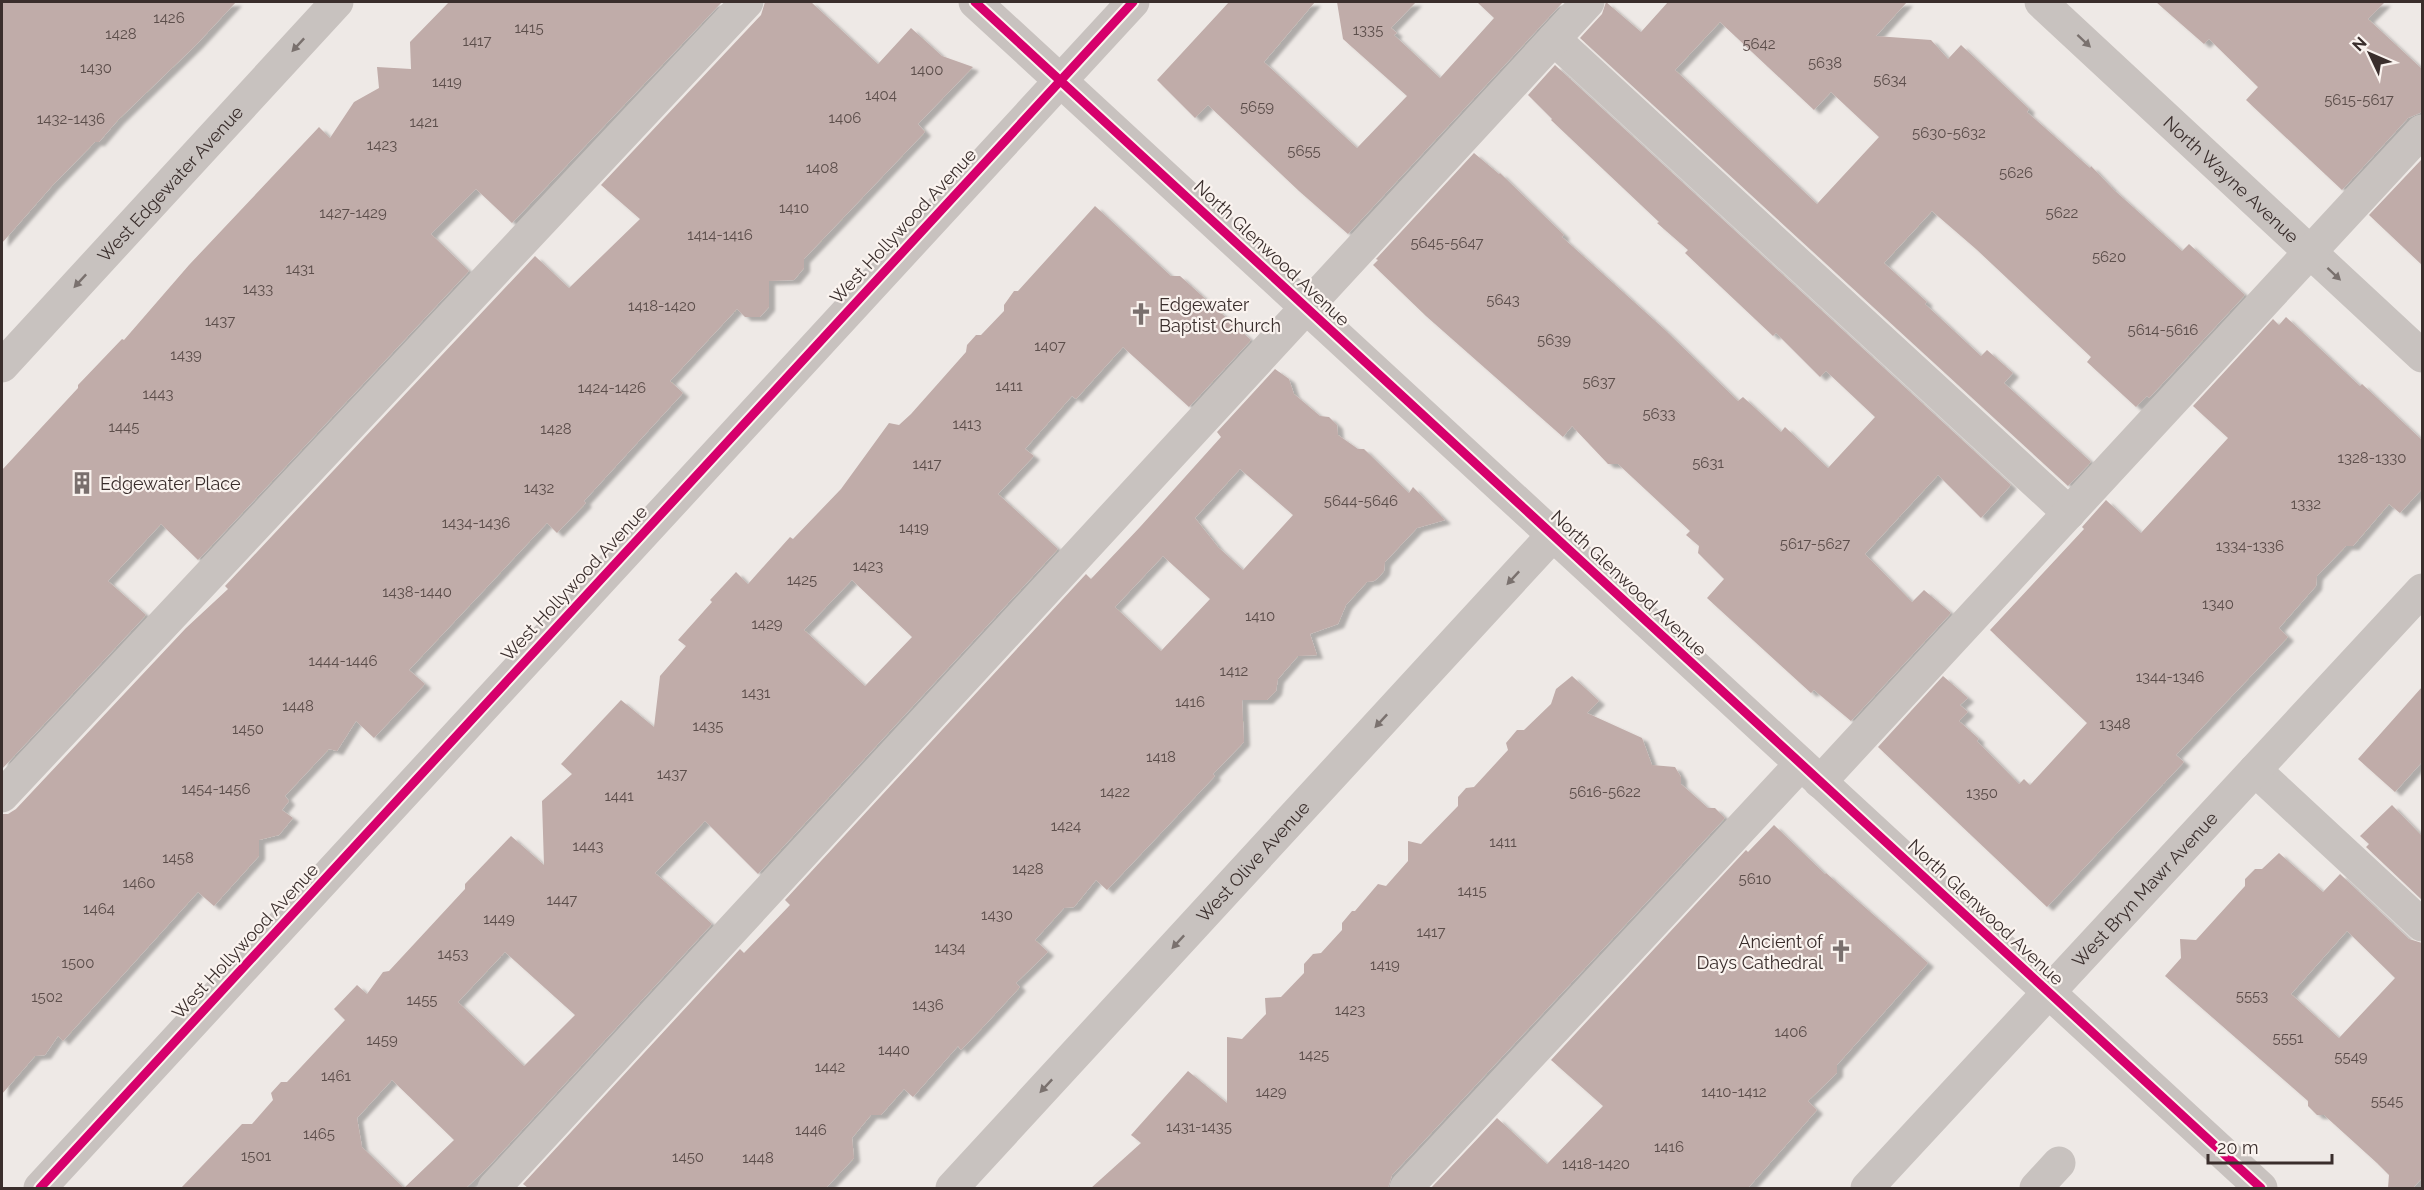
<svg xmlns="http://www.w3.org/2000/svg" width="2424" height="1190" viewBox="0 0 2424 1190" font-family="Raleway,sans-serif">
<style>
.building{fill:#c0aca9;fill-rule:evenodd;filter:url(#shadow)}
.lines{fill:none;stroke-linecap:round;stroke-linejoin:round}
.minor{stroke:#c8c2bf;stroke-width:33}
.cycleway-casing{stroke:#faf3ef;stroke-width:13}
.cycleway{stroke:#d6006c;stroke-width:9}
.oneway{fill:#7a716e}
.labels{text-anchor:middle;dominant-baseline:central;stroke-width:4.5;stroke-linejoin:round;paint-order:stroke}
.number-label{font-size:15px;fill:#5c4e4b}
.street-label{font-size:18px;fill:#3a2e2c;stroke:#faf3ef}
.poi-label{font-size:18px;fill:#3a2e2c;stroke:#faf3ef;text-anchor:start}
</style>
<defs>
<filter id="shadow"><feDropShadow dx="6" dy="4" stdDeviation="1.5" flood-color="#0004"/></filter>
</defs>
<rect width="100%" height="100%" fill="#eee9e6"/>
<path class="building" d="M 2,2 L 236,2 L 196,45 L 118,120 L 99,142 L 95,142 L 52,186 L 2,243 Z
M 449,2 L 722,2 L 512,223 L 476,189 L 431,234 L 469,271 L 198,560 L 161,524 L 108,581 L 146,615 L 2,769 L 2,470 L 78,388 L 78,385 L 122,339 L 124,340 L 189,265 L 319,127 L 330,138 L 354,102 L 379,88 L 377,67 L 411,69 L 410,42 Z
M 765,2 L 811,2 L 878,64 L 911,28 L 942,56 L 973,67 L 918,124 L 925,132 L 804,259 L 804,268 L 794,280 L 769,281 L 769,307 L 760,317 L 745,317 L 737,309 L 670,381 L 683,393 L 584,501 L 586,503 L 557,533 L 547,523 L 409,670 L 425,684 L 374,738 L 356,721 L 337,751 L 329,749 L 285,796 L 289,801 L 282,810 L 293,818 L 279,835 L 259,840 L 259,856 L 214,906 L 198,892 L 63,1041 L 58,1036 L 45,1055 L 35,1056 L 2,1094 L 2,814 L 8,814 L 16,809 L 186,628 L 228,589 L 225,586 L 535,256 L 569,288 L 640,219 L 601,185 L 761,15 Z
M 1229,2 L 1315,2 L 1264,62 L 1357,148 L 1407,96 L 1343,39 L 1337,2 L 1416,2 L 1391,28 L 1397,33 L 1394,35 L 1440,78 L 1494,18 L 1477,2 L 1563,2 L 1348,234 L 1299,191 L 1208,105 L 1195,118 L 1157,80 Z
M 1606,2 L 1641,32 L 1668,2 L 1907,2 L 1876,36 L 1931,40 L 1948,59 L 1961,45 L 2029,109 L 2027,112 L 2090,168 L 2091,166 L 2114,190 L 2182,251 L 2189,244 L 2245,295 L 2149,398 L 2147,396 L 2136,407 L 2087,362 L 2091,357 L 1976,249 L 1932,211 L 1884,263 L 1927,302 L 1925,304 L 1981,356 L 1987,350 L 2013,373 L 2004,383 L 2091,462 L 2068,486 L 1580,38 L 1602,14 ZM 1720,22 L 1814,110 L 1831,92 L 1879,137 L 1817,204 L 1675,70 Z
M 2156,2 L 2385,2 L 2368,19 L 2422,69 L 2422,112 L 2408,118 L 2342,190 L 2246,100 L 2258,87 L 2209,39 L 2204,44 Z
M 1555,65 L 2011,485 L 1981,518 L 1938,475 L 1865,554 L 1912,602 L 1924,590 L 1951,613 L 1851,721 L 1814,690 L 1811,693 L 1707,598 L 1724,579 L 1698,553 L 1699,546 L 1686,535 L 1690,531 L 1618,464 L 1608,464 L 1572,426 L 1563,437 L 1426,316 L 1373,265 L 1378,260 L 1376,259 L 1474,153 L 1499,174 L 1500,173 L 1564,235 L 1562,237 L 1664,329 L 1738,401 L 1743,397 L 1781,432 L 1785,427 L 1828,468 L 1875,417 L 1826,371 L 1820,377 L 1776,333 L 1773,336 L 1685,253 L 1688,250 L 1657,223 L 1659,222 L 1551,120 L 1552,119 L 1528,95 Z
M 2421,160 L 2422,162 L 2422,265 L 2369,215 Z
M 1095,206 L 1171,276 L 1180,276 L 1251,340 L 1189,407 L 1123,347 L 1076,399 L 1072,396 L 1025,449 L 1034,456 L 998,494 L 1058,549 L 758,874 L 705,821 L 655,873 L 712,924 L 487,1168 L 466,1188 L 181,1188 L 242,1124 L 252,1124 L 273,1100 L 271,1093 L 281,1082 L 287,1082 L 345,1020 L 334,1009 L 357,985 L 367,994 L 383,972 L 389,971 L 465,889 L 465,884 L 511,836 L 544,865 L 542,801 L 572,774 L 561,764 L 621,700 L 654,727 L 660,676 L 686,646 L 678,640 L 712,602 L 710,600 L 736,572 L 748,584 L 790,537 L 793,539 L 841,489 L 889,423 L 899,425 L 911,414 L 966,352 L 967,345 L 976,335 L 981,335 L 1004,311 L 1004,305 L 1014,291 L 1018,291 ZM 852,580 L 912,637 L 865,686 L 804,630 ZM 505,952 L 575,1015 L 524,1066 L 458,1002 ZM 392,1080 L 454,1140 L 404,1188 L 362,1147 L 357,1118 Z
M 2286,317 L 2360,386 L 2362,384 L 2422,440 L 2422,489 L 2400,513 L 2389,504 L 2353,546 L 2346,546 L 2317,576 L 2316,586 L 2279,628 L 2288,637 L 2176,755 L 2184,762 L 2047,907 L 1878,747 L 1943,676 L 1968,698 L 1960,705 L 1968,712 L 1959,721 L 1979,739 L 1977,741 L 2019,784 L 2024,779 L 2030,785 L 2087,723 L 1990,630 L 2084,529 L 2082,527 L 2106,500 L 2141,533 L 2228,438 L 2193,406 L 2273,319 L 2279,325 Z
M 1275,369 L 1289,379 L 1294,394 L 1320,416 L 1329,417 L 1337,425 L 1338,435 L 1358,449 L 1364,449 L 1409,493 L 1413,487 L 1445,520 L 1417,528 L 1385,562 L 1384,571 L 1379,577 L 1374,581 L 1367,582 L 1346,605 L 1338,624 L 1310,634 L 1317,655 L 1298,656 L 1278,679 L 1276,691 L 1267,700 L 1242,700 L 1244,742 L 1213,774 L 1215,776 L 1107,890 L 1096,880 L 1074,907 L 1064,908 L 1035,940 L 1048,952 L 1016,983 L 1020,987 L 984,1026 L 961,1050 L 958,1046 L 913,1097 L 904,1089 L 881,1115 L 871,1115 L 852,1138 L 854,1158 L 826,1188 L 528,1188 L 523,1184 L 740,949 L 744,953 L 790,905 L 785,900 L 1086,574 L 1091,579 L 1140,527 L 1221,437 L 1217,432 ZM 1240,469 L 1293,515 L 1243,570 L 1218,547 L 1195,518 ZM 1163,556 L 1210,599 L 1161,651 L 1115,607 Z
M 1572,676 L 1599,701 L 1587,713 L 1642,738 L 1652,765 L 1675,767 L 1681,777 L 1681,784 L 1708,808 L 1715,808 L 1725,818 L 1392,1175 L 1388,1188 L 1091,1188 L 1141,1143 L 1131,1135 L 1188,1071 L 1227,1103 L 1227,1037 L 1242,1039 L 1266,1014 L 1265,998 L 1281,997 L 1304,973 L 1304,964 L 1313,954 L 1321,953 L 1342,930 L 1342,923 L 1352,911 L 1355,911 L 1378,884 L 1386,886 L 1408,861 L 1408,841 L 1421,844 L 1458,806 L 1458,797 L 1466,788 L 1474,787 L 1508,750 L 1506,743 L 1517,730 L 1524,730 L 1551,704 L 1556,689 Z
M 2422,687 L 2422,762 L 2395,792 L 2358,759 Z
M 2392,805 L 2422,836 L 2422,900 L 2366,847 L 2369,844 L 2360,836 Z
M 1774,825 L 1825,874 L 1826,873 L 1928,963 L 1837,1065 L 1837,1073 L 1808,1101 L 1817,1110 L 1748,1188 L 1431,1188 L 1497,1118 L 1547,1164 L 1603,1106 L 1551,1060 L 1746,850 L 1748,852 Z
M 2279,853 L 2323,892 L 2340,874 L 2409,939 L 2422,943 L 2422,1178 L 2413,1188 L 2388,1188 L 2389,1175 L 2377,1163 L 2324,1115 L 2317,1115 L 2308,1106 L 2308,1101 L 2165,976 L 2181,958 L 2180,939 L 2196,940 L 2245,886 L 2245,879 L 2255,869 L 2262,869 ZM 2347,931 L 2395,978 L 2339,1038 L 2291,994 Z"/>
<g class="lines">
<g class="minor">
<path d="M 975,2 L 2261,1188"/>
<path id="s1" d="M 2041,2 L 2422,356"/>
<path d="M 1554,39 L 2069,513"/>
<path id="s2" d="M 2,366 L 337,2"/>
<path d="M 2255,770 L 2422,925"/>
<path d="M 1820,782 L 2422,131"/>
<path d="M 2,796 L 747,2"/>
<path d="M 40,1188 L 1133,2"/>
<path d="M 494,1188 L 1588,2"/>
<path id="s3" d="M 952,1188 L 1553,535"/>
<path d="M 1406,1188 L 1801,764"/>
<path id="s4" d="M 1867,1188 L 2422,590"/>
<path d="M 2036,1188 L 2059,1163"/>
</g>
<g class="cycleway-casing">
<path id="cycleway" d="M 975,2 L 2261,1188
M 40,1188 L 1133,2"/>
</g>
<use href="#cycleway" class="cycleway"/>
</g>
<defs><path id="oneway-solid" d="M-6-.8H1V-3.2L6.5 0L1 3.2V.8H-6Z" transform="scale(1.5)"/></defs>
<g class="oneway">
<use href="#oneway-solid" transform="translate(2084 41) rotate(43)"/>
<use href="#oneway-solid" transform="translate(298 45) rotate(133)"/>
<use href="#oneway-solid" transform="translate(2334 274) rotate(43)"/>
<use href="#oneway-solid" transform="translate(80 281) rotate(133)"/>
<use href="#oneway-solid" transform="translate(1513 578) rotate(133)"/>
<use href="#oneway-solid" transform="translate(1381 721) rotate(133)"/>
<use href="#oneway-solid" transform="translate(1178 942) rotate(133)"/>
<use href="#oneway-solid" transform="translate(1046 1086) rotate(133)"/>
</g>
<defs>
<g id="church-bare" transform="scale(1.8)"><path d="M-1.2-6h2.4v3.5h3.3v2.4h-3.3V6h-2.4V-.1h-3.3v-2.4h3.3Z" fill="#796f6d" stroke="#faf3ef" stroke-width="2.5" paint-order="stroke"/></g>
<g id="building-bare" transform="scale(1.8)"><path d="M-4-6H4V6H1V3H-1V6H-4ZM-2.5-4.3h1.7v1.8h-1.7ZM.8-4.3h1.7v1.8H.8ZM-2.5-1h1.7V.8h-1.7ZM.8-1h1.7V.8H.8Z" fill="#796f6d" stroke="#faf3ef" stroke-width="2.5" paint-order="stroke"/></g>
</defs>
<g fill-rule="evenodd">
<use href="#church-bare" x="1141" y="314"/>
<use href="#building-bare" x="82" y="483"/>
<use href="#church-bare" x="1841" y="951"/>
</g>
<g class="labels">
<g class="number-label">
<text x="169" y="18">1426</text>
<text x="529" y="28">1415</text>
<text x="1368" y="30">1335</text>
<text x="121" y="34">1428</text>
<text x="477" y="41">1417</text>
<text x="1759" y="44">5642</text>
<text x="1825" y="63">5638</text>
<text x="96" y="68">1430</text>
<text x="927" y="70">1400</text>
<text x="1890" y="80">5634</text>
<text x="447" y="82">1419</text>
<text x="881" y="95">1404</text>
<text x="2359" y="100">5615-5617</text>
<text x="1257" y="107">5659</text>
<text x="845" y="118">1406</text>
<text x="71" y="119">1432-1436</text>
<text x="424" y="122">1421</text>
<text x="1949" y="133">5630-5632</text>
<text x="382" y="145">1423</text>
<text x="1304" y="151">5655</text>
<text x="822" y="168">1408</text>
<text x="2016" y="173">5626</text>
<text x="794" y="208">1410</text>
<text x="353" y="213">1427-1429</text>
<text x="2062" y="213">5622</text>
<text x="720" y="235">1414-1416</text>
<text x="1447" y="243">5645-5647</text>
<text x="2109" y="257">5620</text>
<text x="300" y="269">1431</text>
<text x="258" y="289">1433</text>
<text x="1503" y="300">5643</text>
<text x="662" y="306">1418-1420</text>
<text x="220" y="321">1437</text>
<text x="2163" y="330">5614-5616</text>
<text x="1554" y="340">5639</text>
<text x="1050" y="346">1407</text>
<text x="186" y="355">1439</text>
<text x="1599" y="382">5637</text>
<text x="1009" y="386">1411</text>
<text x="612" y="388">1424-1426</text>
<text x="158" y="394">1443</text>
<text x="1659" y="414">5633</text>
<text x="967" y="424">1413</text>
<text x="124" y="427">1445</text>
<text x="556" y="429">1428</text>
<text x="2372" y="458">1328-1330</text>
<text x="1708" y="463">5631</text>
<text x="927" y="464">1417</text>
<text x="539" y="488">1432</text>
<text x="1361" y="501">5644-5646</text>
<text x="2306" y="504">1332</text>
<text x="476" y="523">1434-1436</text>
<text x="914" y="528">1419</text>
<text x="1815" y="544">5617-5627</text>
<text x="2250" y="546">1334-1336</text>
<text x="868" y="566">1423</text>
<text x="802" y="580">1425</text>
<text x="417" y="592">1438-1440</text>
<text x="2218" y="604">1340</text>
<text x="1260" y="616">1410</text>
<text x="767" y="624">1429</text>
<text x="343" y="661">1444-1446</text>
<text x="1234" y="671">1412</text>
<text x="2170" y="677">1344-1346</text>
<text x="756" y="693">1431</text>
<text x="1190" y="702">1416</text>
<text x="298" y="706">1448</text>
<text x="2115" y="724">1348</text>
<text x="708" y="726">1435</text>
<text x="248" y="729">1450</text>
<text x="1161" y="757">1418</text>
<text x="672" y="774">1437</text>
<text x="216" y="789">1454-1456</text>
<text x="1115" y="792">1422</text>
<text x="1605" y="792">5616-5622</text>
<text x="1982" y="793">1350</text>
<text x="619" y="796">1441</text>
<text x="1066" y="826">1424</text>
<text x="1503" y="842">1411</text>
<text x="588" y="846">1443</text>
<text x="178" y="858">1458</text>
<text x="1028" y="869">1428</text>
<text x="1755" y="879">5610</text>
<text x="139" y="883">1460</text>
<text x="1472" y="891">1415</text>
<text x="562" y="900">1447</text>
<text x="99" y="909">1464</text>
<text x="997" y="915">1430</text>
<text x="499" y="919">1449</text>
<text x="1431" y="932">1417</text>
<text x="950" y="948">1434</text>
<text x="453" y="954">1453</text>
<text x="78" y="963">1500</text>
<text x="1385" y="965">1419</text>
<text x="2252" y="996">5553</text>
<text x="47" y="997">1502</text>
<text x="422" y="1000">1455</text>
<text x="928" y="1005">1436</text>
<text x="1350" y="1010">1423</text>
<text x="1791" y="1032">1406</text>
<text x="2288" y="1038">5551</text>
<text x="382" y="1040">1459</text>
<text x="894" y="1050">1440</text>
<text x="1314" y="1055">1425</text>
<text x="2351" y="1057">5549</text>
<text x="830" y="1067">1442</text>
<text x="336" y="1076">1461</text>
<text x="1271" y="1092">1429</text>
<text x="1734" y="1092">1410-1412</text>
<text x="2387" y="1101">5545</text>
<text x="1199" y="1127">1431-1435</text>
<text x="811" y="1130">1446</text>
<text x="319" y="1134">1465</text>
<text x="1669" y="1147">1416</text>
<text x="256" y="1156">1501</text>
<text x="688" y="1157">1450</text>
<text x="758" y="1158">1448</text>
<text x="1596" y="1164">1418-1420</text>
</g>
<g class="street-label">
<text stroke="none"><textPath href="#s1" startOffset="260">North Wayne Avenue</textPath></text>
<text stroke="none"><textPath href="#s2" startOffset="248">West Edgewater Avenue</textPath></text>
<text transform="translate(903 226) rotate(-47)">West Hollywood Avenue</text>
<text transform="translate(1272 253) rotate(43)">North Glenwood Avenue</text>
<text transform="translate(574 583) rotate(-47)">West Hollywood Avenue</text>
<text transform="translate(1629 583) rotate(43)">North Glenwood Avenue</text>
<text stroke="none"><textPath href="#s3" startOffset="444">West Olive Avenue</textPath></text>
<text stroke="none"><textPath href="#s4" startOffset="408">West Bryn Mawr Avenue</textPath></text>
<text transform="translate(1986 912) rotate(43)">North Glenwood Avenue</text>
<text transform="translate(245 941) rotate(-47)">West Hollywood Avenue</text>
</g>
<g class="poi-label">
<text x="1159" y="304">Edgewater<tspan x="1159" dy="21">Baptist Church</tspan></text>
<text x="100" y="483">Edgewater Place</text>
<text x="1823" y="941" text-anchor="end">Ancient of<tspan x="1823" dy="21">Days Cathedral</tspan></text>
</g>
</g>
<rect width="2424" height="1190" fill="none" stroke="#3a2e2c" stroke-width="6"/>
<g transform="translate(2370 54) rotate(314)" stroke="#faf3ef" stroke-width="4.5" paint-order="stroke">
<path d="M0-4.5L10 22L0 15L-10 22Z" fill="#3a2e2c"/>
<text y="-9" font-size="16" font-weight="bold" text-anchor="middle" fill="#3a2e2c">N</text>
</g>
<path d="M2208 1154v9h124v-9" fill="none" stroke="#3a2e2c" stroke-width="3"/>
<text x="2217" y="1154" font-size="18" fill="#3a2e2c" stroke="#faf3ef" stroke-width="4.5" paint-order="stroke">20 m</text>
</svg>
